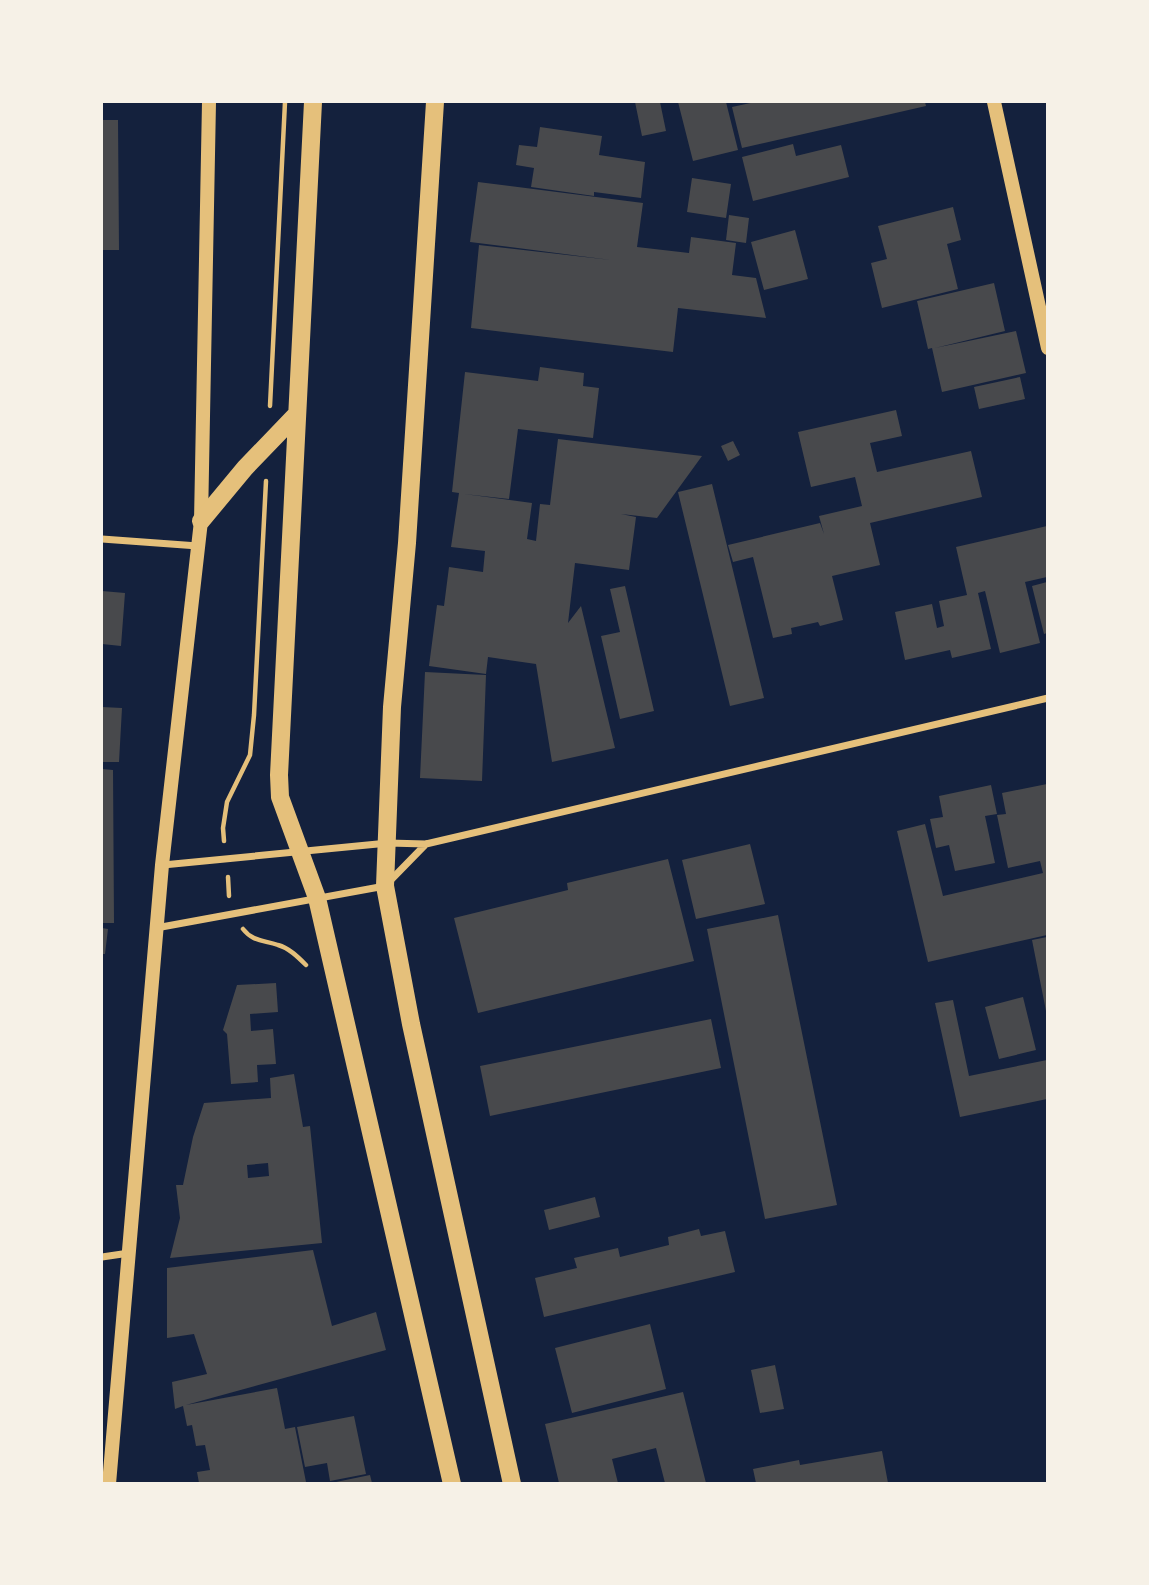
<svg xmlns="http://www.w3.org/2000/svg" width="1149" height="1585" viewBox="0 0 1149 1585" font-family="'Space Grotesk',sans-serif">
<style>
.building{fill:#48494c;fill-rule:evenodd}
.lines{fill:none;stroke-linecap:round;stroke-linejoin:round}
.path{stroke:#e5c07b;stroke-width:4.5}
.minor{stroke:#e5c07b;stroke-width:7}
.secondary{stroke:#e5c07b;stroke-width:14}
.primary{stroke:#e5c07b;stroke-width:18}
</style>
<rect width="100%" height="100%" fill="#14213d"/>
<path class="building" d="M 635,102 L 660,102 L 666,131 L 642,136 Z
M 678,102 L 726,102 L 738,150 L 693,161 Z
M 755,102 L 925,102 L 926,106 L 742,148 L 732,107 Z
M 102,120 L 118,120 L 119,250 L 102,250 Z
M 540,127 L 602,136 L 599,155 L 645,162 L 641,198 L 594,192 L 594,196 L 531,187 L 534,168 L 516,165 L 519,145 L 537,147 Z
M 793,144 L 796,156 L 841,145 L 849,177 L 753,201 L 742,157 Z
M 692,178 L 731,184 L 726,218 L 687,212 Z
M 478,182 L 643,203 L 637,247 L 689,253 L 691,237 L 736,243 L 732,275 L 756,278 L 766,318 L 678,308 L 673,352 L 471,328 L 479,245 L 611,260 L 470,242 Z
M 953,207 L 961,240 L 947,244 L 958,289 L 882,308 L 871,263 L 887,259 L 878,226 Z
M 729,215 L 749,218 L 746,243 L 726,240 Z
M 795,230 L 808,279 L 764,290 L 751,242 Z
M 994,283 L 1005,331 L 935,348 L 1016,331 L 1026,373 L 942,392 L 932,348 L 928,349 L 917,301 Z
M 540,367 L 584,373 L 583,386 L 599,388 L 593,438 L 518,429 L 509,499 L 464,494 L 532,503 L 527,539 L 536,541 L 540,504 L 550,505 L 558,439 L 702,456 L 657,518 L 621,514 L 636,517 L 629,570 L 575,563 L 568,623 L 581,606 L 615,748 L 552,762 L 536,664 L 488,657 L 486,674 L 429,666 L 437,605 L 444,606 L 449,567 L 483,572 L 485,551 L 451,547 L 459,493 L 452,492 L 465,372 L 538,381 Z
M 1020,377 L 1025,399 L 979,409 L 974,387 Z
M 896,410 L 902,436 L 870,443 L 877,472 L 971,451 L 982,497 L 870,523 L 880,565 L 832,576 L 843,620 L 820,626 L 818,622 L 791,628 L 792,634 L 773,638 L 753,557 L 733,562 L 728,545 L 820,523 L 824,534 L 819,516 L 862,506 L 855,477 L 811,487 L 798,432 Z
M 733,441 L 740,455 L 728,461 L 721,446 Z
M 712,484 L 764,698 L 730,706 L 678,492 Z
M 1047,526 L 1047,577 L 1025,582 L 1040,643 L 1000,653 L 985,591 L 978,593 L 991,649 L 952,658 L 950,650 L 905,660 L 895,612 L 932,604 L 937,628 L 944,626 L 939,601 L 967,595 L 956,547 Z
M 1047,582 L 1047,633 L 1044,634 L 1032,586 Z
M 625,586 L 654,711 L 620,719 L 601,636 L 620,632 L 610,589 Z
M 102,591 L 125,593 L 121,646 L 102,644 Z
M 425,672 L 486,675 L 482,781 L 420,778 Z
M 102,707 L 122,708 L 119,762 L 102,762 Z
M 102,769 L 113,770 L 114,923 L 102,923 Z
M 1047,784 L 1047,935 L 928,962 L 897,831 L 925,824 L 943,896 L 1043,873 L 1040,861 L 1008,868 L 997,815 L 1006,814 L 1002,793 Z
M 991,785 L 997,814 L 985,816 L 995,863 L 955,871 L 949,845 L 936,848 L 930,819 L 943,817 L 939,796 Z
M 750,844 L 765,904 L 696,919 L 682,860 Z
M 668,859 L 694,961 L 478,1013 L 454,918 L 568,890 L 567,883 Z
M 778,915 L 837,1205 L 765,1219 L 707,929 Z
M 102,928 L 108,929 L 105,954 L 102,954 Z
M 1047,937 L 1047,1011 L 1046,1011 L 1032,940 Z
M 276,983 L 278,1012 L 250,1014 L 251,1031 L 273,1029 L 276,1064 L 257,1065 L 258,1082 L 231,1084 L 227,1034 L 223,1030 L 237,985 Z
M 1023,997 L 1036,1050 L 999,1059 L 985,1007 Z
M 953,1000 L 969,1076 L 1047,1060 L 1047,1099 L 960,1117 L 935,1003 Z
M 711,1019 L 721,1068 L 490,1116 L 480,1066 Z
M 294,1074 L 303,1127 L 310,1126 L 322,1243 L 170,1258 L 180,1218 L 176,1185 L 183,1185 L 193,1137 L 204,1103 L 271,1098 L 270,1078 ZM 268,1163 L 269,1176 L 248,1178 L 247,1165 Z
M 595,1197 L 600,1217 L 549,1230 L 544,1210 Z
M 699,1229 L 701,1236 L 725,1231 L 735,1272 L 544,1317 L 535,1278 L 577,1268 L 574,1258 L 618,1248 L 620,1257 L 669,1245 L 668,1237 Z
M 313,1250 L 332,1326 L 376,1312 L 386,1350 L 186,1405 L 277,1388 L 285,1429 L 295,1427 L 306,1482 L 199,1483 L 197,1472 L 210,1470 L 205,1445 L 196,1446 L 192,1425 L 187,1426 L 183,1406 L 175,1409 L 172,1382 L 207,1374 L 194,1334 L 167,1338 L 167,1268 Z
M 650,1324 L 666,1389 L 572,1413 L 555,1348 Z
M 775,1365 L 784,1409 L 760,1413 L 751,1370 Z
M 683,1392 L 706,1483 L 665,1483 L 656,1448 L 612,1459 L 618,1483 L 559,1483 L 545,1424 Z
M 354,1416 L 366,1474 L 330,1481 L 327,1463 L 305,1467 L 297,1427 Z
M 882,1451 L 888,1483 L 756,1483 L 753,1469 L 799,1460 L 800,1465 Z
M 370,1475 L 372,1483 L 336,1483 L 336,1482 Z"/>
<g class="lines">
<path class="path" d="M 270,406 L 285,102
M 224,841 L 223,828 L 227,802 L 250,755 L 254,715 L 266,481
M 228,877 L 229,896
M 243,929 C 253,942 264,940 278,945 C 289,948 298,957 306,965"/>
<path class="minor" d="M 102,539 L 198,546
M 163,865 L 388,843 L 426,844 L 1048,698
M 156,928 L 385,886 L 426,844
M 102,1257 L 129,1253"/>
<path class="secondary" d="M 994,102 L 1048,348
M 109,1484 L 162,865 L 201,521 L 209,102"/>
<path class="primary" d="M 313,102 L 279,775 L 280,797 L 317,898 L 452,1484
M 435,102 L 407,543 L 392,707 L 385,886 L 411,1024 L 512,1484
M 201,521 L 245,468 L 295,416"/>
</g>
<rect width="1149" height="1585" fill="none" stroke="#f6f1e7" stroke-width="206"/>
</svg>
